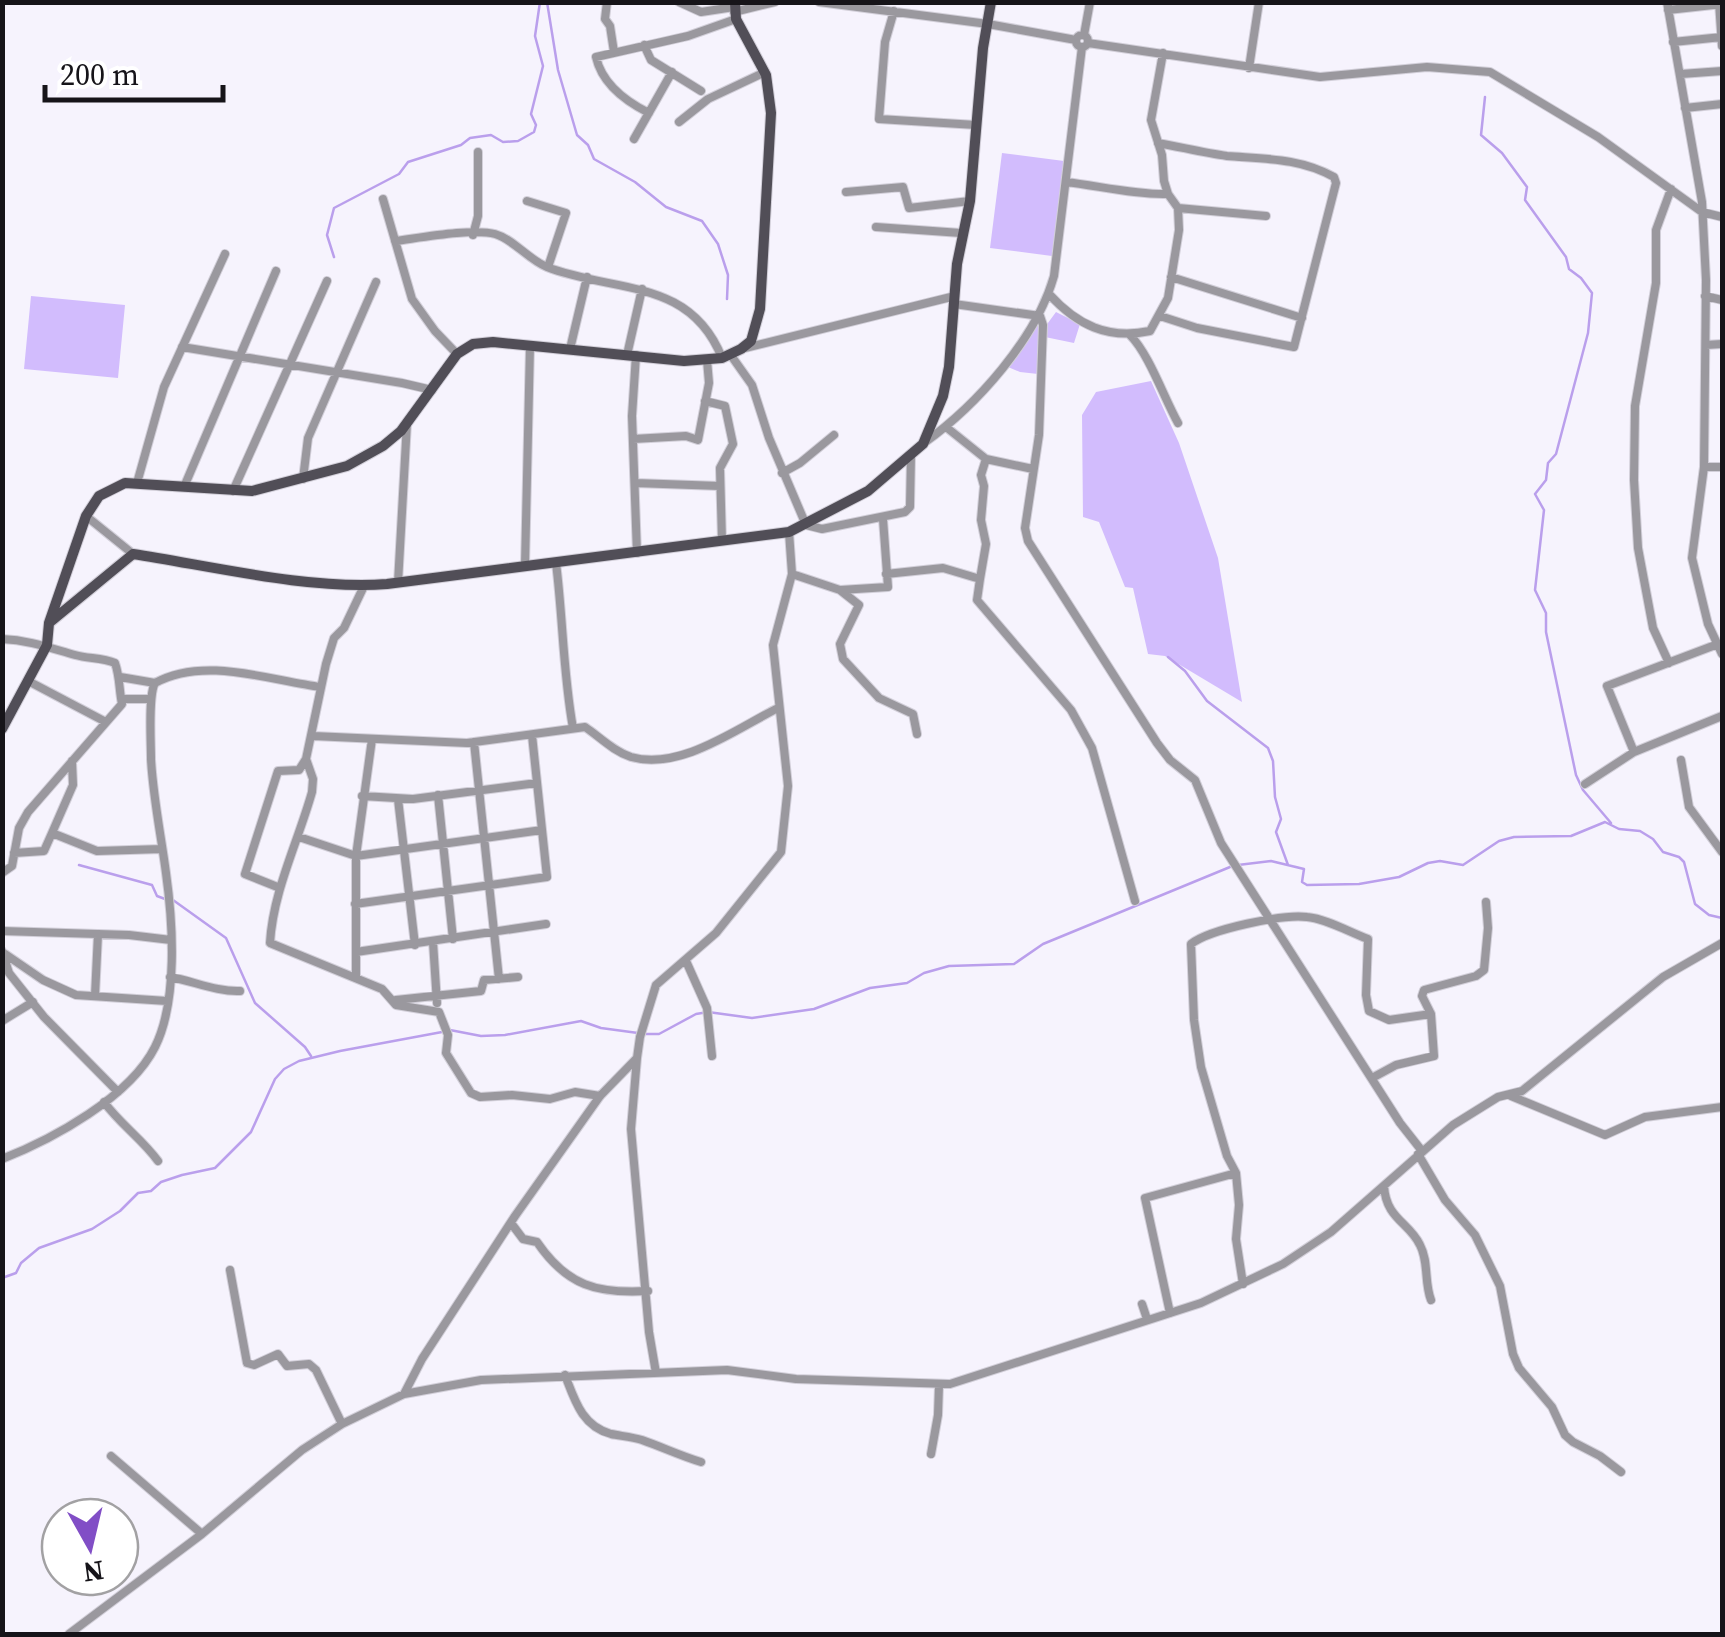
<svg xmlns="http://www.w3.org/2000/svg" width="1725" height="1637" viewBox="0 0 1725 1637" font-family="'Source Serif 4',serif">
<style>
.green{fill:#d2bcfd}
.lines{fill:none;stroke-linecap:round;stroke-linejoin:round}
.stream{stroke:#ba9fec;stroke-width:2.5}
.minor-casing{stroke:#d2cfd9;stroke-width:10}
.major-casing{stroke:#d2cfd9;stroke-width:12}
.minor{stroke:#9a989e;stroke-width:8}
.major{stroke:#514e57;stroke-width:10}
</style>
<rect width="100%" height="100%" fill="#f6f3fd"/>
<path class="green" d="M 1002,153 L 1064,161 L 1052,256 L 990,248 Z
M 31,296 L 125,305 L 118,378 L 24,369 Z
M 1056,312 L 1080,324 L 1074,343 L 1045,337 L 1045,327 Z
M 1036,325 L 1040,326 L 1038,374 L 1020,372 L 1008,367 Z
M 1151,381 L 1179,443 L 1218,558 L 1242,702 L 1165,656 L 1148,654 L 1133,588 L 1125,587 L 1099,522 L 1083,517 L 1082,415 L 1096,392 Z"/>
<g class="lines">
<path class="stream" d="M 547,2 L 558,70 L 577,135 L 588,145 L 594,159 L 635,182 L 666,207 L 702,221 L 718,244 L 728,275 L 727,299
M 1485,97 L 1481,135 L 1502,153 L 1527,187 L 1525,200 L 1566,257 L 1569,269 L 1581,278 L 1592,293 L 1588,333 L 1556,454 L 1548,463 L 1546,480 L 1535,494 L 1544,510 L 1535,590 L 1546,613 L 1546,632 L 1576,775 L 1583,790 L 1611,823
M 334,257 L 327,235 L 334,208 L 399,174 L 408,162 L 461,145 L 470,138 L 491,135 L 503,142 L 518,141 L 534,132 L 536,125 L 531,114 L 543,66 L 535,36 L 540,2
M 1168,657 L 1185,671 L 1207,701 L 1268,748 L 1273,761 L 1275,797 L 1281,819 L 1276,832 L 1288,865
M 79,865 L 152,885 L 157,896 L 165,899
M 1238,865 L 1271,861 L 1304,869 L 1302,882 L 1307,885 L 1359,884 L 1399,877 L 1428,863 L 1440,861 L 1463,865 L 1499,841 L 1514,837 L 1571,836 L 1605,822 L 1619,829 L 1640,831 L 1653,839 L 1663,852 L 1679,857 L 1684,862 L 1695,904 L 1709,915 L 1722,918
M 173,900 L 226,938 L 255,1003 L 305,1047 L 311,1056
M 450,1030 L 481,1036 L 505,1035 L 581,1021 L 601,1028 L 638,1033
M 646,1034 L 659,1034 L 696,1014 L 708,1012 L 752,1018 L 814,1009 L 870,988 L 907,983 L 924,973 L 949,966 L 1014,964 L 1043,944 L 1230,867
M 2,1278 L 16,1273 L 21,1263 L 39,1248 L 92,1229 L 120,1211 L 138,1193 L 151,1191 L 161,1182 L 182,1175 L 215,1168 L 251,1132 L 275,1079 L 284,1069 L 299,1061 L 340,1051 L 442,1032"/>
<g class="minor-casing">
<path id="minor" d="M 607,2 L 605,19 L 610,26 L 614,52
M 679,2 L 701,12 L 734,7
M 819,2 L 988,24 L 1076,40
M 1667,2 L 1702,202 L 1706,280 L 1704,467 L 1692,558 L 1708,624 L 1722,654
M 1719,2 L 1722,46
M 1668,10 L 1722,4
M 894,11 L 885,42 L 879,119 L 976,125
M 734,12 L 775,2
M1076 41a6 6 0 1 1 12 0a6 6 0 1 1-12 0Z
M 1084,35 L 1090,2
M 1673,42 L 1722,37
M 1088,43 L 1320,77 L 1427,67 L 1490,72 L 1598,137 L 1702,212 L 1722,217
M 644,45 L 651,60 L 701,91
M 1249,68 L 1259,2
M 1681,74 L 1722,71
M 1685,108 L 1722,104
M 649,113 C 625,101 602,84 596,57 L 688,36 L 736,19
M 679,122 L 708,99 L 765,72
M 634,139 L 672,72
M 1158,143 C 1181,147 1204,153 1227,156 C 1265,159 1300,158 1334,177 L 1336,183 L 1294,347 L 1197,328 L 1160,316
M 1066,182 C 1099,186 1137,195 1168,194
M 846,192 L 903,187 L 909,208 L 970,201
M 383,199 L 412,299 L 435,331 L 457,354
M 527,201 L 566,213 L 548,267
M 1178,208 L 1266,216
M 876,227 L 961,233
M 473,235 L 478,216 L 478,152
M 395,241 C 419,238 473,228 495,234 C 513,239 529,260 547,267 C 613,293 690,277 722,358
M 1171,277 L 1302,318
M 1049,294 C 1077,325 1108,340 1150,331 L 1168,298 L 1179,230 L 1178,208 L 1168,194 L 1164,181 L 1162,155 L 1151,120 L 1163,53
M 1705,296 L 1722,300
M 954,304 L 1040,316 L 1043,325 L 1039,435 L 1025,528 L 1028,541 L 1157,743 L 1170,760 L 1195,780 L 1221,843 L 1400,1123 L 1422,1151
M 1130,335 C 1149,354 1164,398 1178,423
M 1706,345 L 1722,344
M 182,347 L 402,383 L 432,390
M 570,349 L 587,277
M 741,349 L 955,296
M 730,354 L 752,385 L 769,438 L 806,525 L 822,529 L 905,512 L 910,507 L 911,455
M 627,355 L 642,289
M 636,355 L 632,416 L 637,553
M 705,401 L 725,406 L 733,444 L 720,468 L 722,541
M 946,427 L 986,459 L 1033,469
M 633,439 L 686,436 L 698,440 L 709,383 L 707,360
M 924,443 C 977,405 1036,339 1054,276 L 1082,47
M 1704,467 L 1722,467
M 782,473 L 800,463 L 834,435
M 303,479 L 308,438 L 376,282
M 137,483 L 164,387 L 225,254
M 635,483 L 720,486
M 184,487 L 276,271
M 233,491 L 327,281
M 86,516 L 133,554
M 556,563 C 563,618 563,673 573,728
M 525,566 L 530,346
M 792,574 L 840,590 L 859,605 L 840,644 L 843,659 L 879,698 L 913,714 L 917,734
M 886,574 L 943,568 L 980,579 L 986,544 L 981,520 L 984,486 L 981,475 L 986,459
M 980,579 L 977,600 L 1071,710 L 1092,748 L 1135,901
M 398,583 L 407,423
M 364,586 L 344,628 L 334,638 L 326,664 L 306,759 L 313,779 L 312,792 C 298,842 273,891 270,943 L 382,989 L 396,1005 L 439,1012 L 448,1035 L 446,1053 L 471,1093 L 480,1097 L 512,1095 L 550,1099 L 575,1092 L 600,1096
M 840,590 L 888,587 L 883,519
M 2,639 C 29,640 50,648 75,655 C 89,659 102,657 115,663 C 120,677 119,690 122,704 L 28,812 L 19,828 L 12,866 L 2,873
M 1669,663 L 1653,628 L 1638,548 L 1634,480 L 1635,406 L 1656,283 L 1656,230 L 1671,189
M 120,677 L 155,683
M 30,682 L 104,721
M 122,699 L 150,699
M 313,736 L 467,743 L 585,727 C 600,737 613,751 631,757 C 680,771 736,729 778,708
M 474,742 L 499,979
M 1634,752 L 1607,686 L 1718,644
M 1681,760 L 1689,807 L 1722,852
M 1585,784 L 1634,752 L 1722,716
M 438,795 L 453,939
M 362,796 L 413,799 L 537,783
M 398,799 L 415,945
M 52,833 L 73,785 L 72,761
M 299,837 L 356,856 L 542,830
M 14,853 L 44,851 L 52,833 L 97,851 L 162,849
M 280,888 L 245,874 L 278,771 L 299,770 L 306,759
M 355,904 L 547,877 L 532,735
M 2,931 L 129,935 L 171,940
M 433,942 L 437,1003
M 2,951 L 9,973 L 44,1017 L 118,1092
M 356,952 L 546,924
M 5,954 L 43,980 L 76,995 L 167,1001
M 686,961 L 707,1008 L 712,1056
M 170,977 C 193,981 217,992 240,991
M 356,977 L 356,856 L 372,739
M 95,996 L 98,934
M 396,1000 L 481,991 L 484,980 L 518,977
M 2,1021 L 33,1002
M 637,1058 L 631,1129 L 649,1332 L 656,1373
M 1372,1078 L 1396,1065 L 1434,1056 L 1431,1014 L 1422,996 L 1424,990 L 1476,976 L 1484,970 L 1488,928 L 1486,902
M 1511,1096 L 1605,1135 L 1645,1117 L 1722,1107
M 104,1102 C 120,1124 142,1139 158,1161
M 1418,1154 L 1445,1200 L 1475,1235 L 1500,1286 L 1513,1354 L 1519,1368 L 1552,1407 L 1565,1435 L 1573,1442 L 1600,1456 L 1621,1472
M 2,1159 C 53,1139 130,1097 155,1047 C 178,1001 173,923 166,873 C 161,835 153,797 151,759 C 151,742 148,695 155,683 C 204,656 268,680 321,687
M 1384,1186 C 1386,1219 1409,1222 1420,1245 C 1429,1262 1424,1282 1431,1300
M 511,1223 L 523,1239 L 537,1242 C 567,1286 597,1294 648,1291
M 230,1270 L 247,1363 L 254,1365 L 278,1354 L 287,1366 L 309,1364 L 316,1370 L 342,1424
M 1243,1284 L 1236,1239 L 1239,1205 L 1236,1173 L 1227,1156 L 1201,1067 L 1194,1020 L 1191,944 C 1210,929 1283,914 1307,917 C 1327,919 1349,932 1368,939 L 1366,995 L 1369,1011 L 1389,1020 L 1431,1014
M 1142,1304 L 1147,1319
M 1170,1313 L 1145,1198 L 1236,1173
M 565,1375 C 575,1401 582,1426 611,1434 C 621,1436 632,1437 642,1440 C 662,1447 681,1456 701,1462
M 404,1394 L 422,1359 L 515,1216 L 600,1096 L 637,1058 L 640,1037 L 656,985 L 716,933 L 781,852 L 788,786 L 773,645 L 792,574 L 789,532
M 931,1454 L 938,1415 L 939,1385
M 111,1456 L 202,1534
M 69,1634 L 202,1534 L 302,1450 L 342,1424 L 404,1394 L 481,1380 L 727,1370 L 796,1379 L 950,1384 L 1201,1303 L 1283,1264 L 1331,1232 L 1453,1125 L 1498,1097 L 1522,1091 L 1663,977 L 1722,943"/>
</g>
<g class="major-casing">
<path id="major" d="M 49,623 L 133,554 C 211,566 309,590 387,584 L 789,532 L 868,491 L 923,444 L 943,396 L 949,367 L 957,264 L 970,201 L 983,48 L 991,2
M 2,729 L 47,645 L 49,623 L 86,516 L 99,496 L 125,483 L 252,491 L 347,466 L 383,446 L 401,431 L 457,354 L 473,344 L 493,342 L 684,361 L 722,358 L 741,349 L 751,341 L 760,309 L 771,113 L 766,75 L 736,19 L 735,2"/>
</g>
<use href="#minor" class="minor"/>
<use href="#major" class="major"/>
</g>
<rect width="1725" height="1637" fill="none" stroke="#161419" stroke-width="10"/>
<g transform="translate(90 1547) rotate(172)"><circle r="48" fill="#ffffff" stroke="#a2a1a3" stroke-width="2.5"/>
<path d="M0-8L18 38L0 25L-18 38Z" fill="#814ec6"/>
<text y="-15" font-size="28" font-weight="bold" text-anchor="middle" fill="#161419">N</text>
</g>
<path d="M45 85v15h178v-15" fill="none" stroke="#161419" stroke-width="5"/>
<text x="60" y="85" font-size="30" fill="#161419" stroke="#ffffff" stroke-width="8" paint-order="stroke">200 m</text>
</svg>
